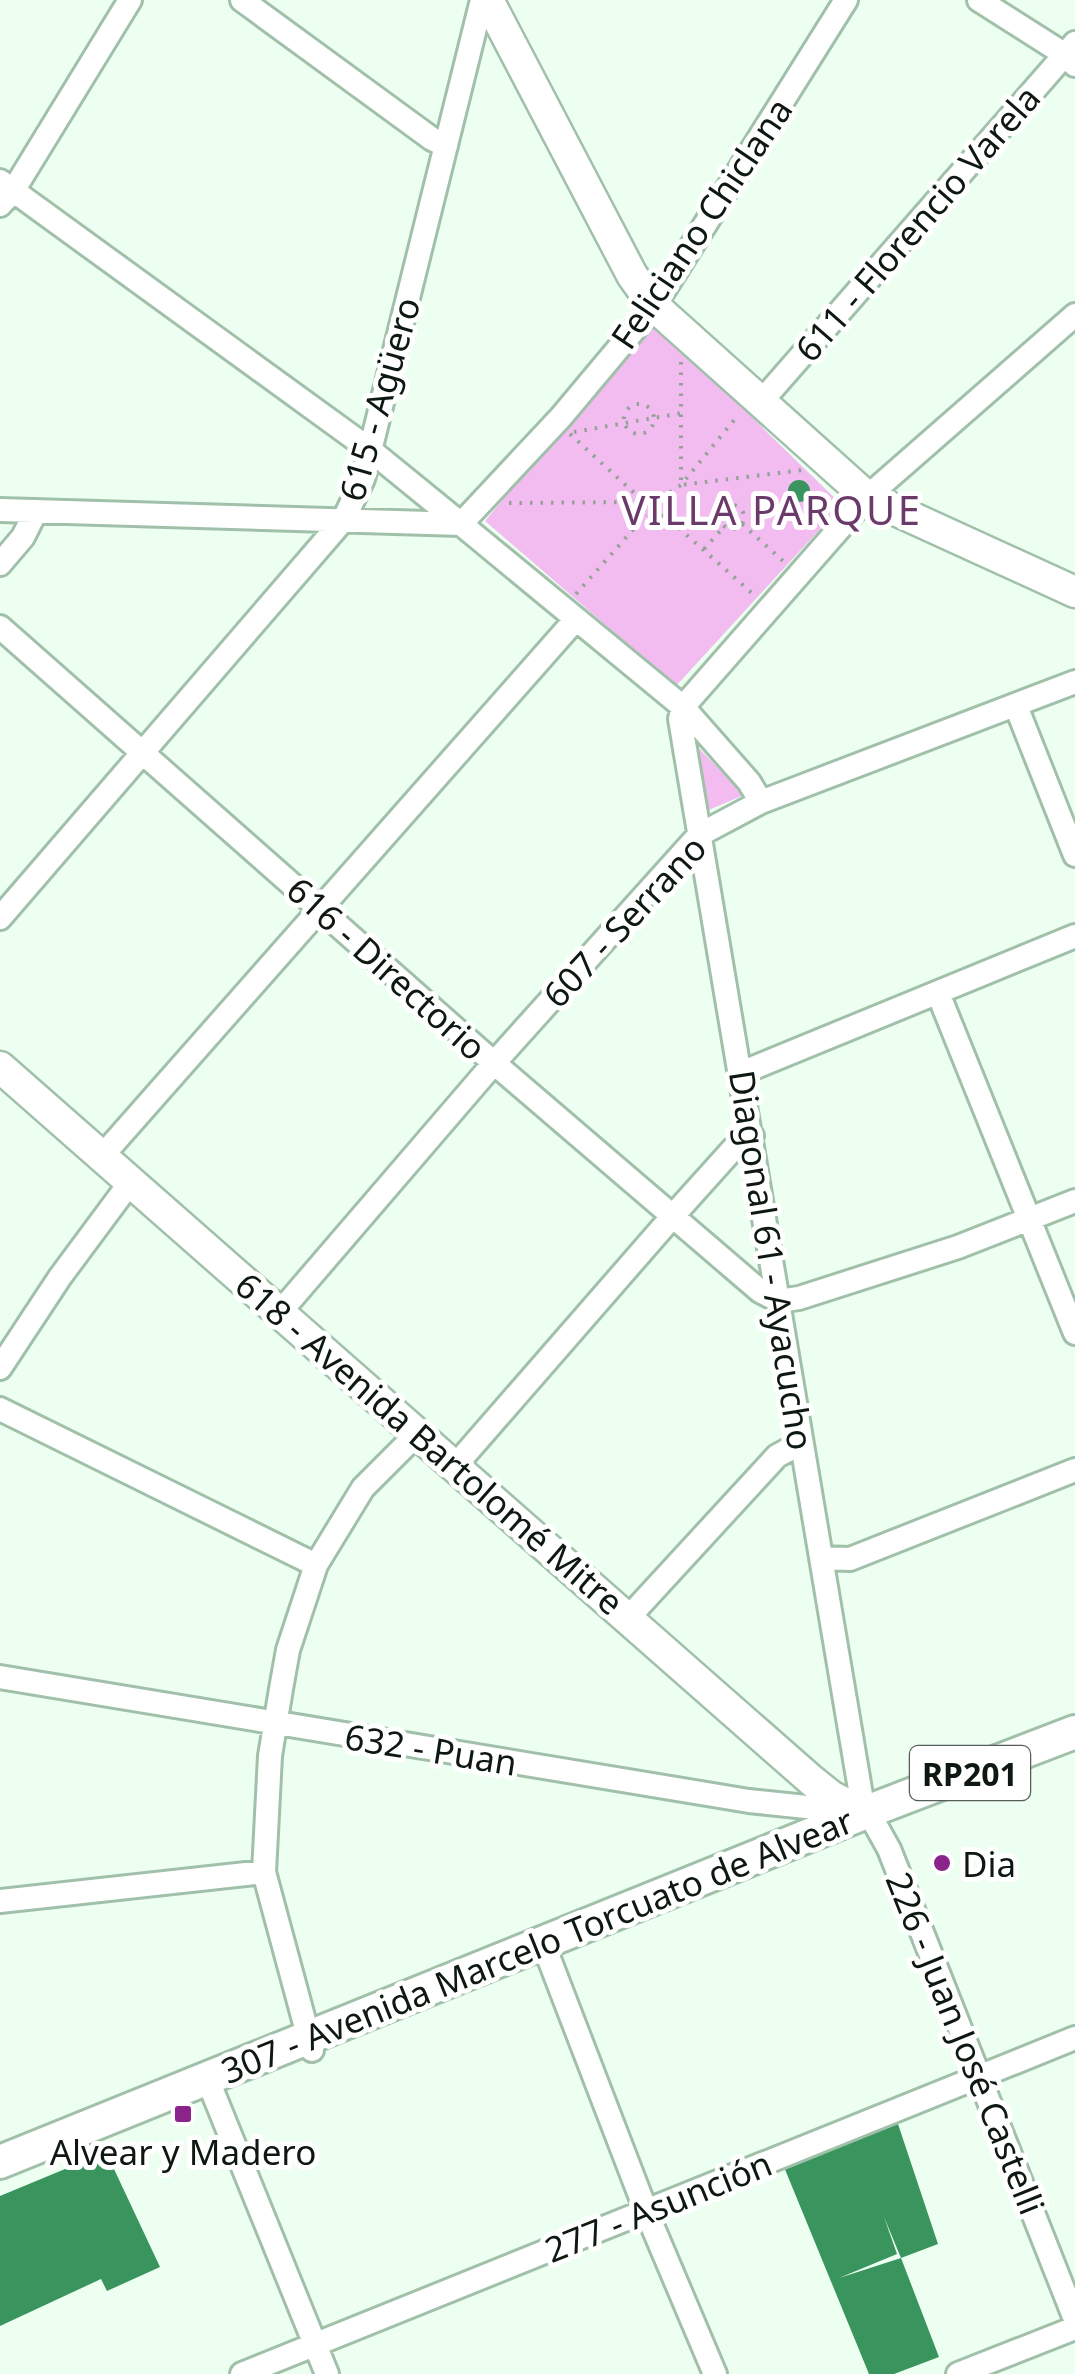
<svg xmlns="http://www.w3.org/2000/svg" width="1075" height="2374" viewBox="0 0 1075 2374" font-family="'Noto Sans',sans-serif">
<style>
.green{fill:#f3bcf1}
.building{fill:#3a945d}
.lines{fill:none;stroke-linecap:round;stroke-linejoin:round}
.street-casing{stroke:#a1c0aa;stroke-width:28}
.secondary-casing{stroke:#a1c0aa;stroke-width:35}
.primary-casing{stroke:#a1c0aa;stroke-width:38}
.path{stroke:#92a297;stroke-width:4;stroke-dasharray:2.5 8;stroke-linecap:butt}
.street{stroke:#fff;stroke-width:22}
.secondary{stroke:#fff;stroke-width:30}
.primary{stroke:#fff;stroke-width:32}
.poi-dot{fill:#8a248b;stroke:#fff;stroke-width:4}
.labels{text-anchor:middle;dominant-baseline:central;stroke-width:10;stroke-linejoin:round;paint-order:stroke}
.shield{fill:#fff;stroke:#565d58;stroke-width:2.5}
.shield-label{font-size:32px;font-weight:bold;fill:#0d1810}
.street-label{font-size:35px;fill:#0d1810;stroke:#fff}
.poi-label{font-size:35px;fill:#0d1810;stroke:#fff;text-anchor:start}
.quarter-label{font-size:40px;letter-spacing:2.5px;fill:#6b396a;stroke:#fff}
</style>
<rect width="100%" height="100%" fill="#ecfff1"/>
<path class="green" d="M 658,326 L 842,505 L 676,686 L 485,521 L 643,329 Z
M 691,740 L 744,795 L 704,812 Z"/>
<path class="building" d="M788 491a11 11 0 1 1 22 0a11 11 0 1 1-22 0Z
M 898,2124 L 938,2244 L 901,2258 L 884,2217 L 897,2254 L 839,2278 L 901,2258 L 939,2357 L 894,2374 L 869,2374 L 784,2167 Z
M 106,2152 L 160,2267 L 107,2291 L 101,2279 L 0,2326 L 0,2196 Z"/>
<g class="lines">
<g class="street-casing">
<path id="street" d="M 242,0 L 432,139 L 446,146
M 979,0 L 1064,54 L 1075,65
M 0,181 L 369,449 L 461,524 L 683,707 L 749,782 L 761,802
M 0,205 L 13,191 L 130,0
M 760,403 L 1075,43
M 0,510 L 461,524 L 561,417 L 654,306 L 846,0
M 0,564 L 23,537 L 36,511
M 0,627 L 494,1063 L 760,1291 L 779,1301 L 799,1298 L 958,1247 L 1075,1201
M 1016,706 L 1075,855
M 0,918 L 344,519 L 363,479 L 482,0
M 938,993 L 1075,1333
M 741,1073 L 1075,936
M 103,1155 L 576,619
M 281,1311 L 494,1063 L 699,835 L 761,802 L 1075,682
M 0,1368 L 60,1277 L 132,1180
M 0,1409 L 316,1565
M 455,1466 L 671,1218 L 733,1149 L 752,1136
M 821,1558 L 850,1559 L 1075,1470
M 628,1618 L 777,1456 L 801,1443
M 0,1677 L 749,1801 L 864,1813 L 680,719 L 683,707 L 867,497 L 1075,315
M 875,1824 L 889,1849 L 1075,2319
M 0,1901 L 264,1872
M 543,1943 L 646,2211 L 715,2374
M 312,2050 L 264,1872 L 270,1756 L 281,1689 L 288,1650 L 316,1565 L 363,1488 L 418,1433
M 207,2078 L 327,2374
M 242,2374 L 1075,2038
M 958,2374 L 1075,2328"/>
</g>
<g class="secondary-casing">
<path id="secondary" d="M 488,0 L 632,275 L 654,306 L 867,497 L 1075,592
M 0,1067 L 811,1780 L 831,1796 L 864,1813"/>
</g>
<g class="primary-casing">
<path id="primary" d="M 0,2162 L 864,1813 L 1075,1732"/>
</g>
<path class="path" d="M 681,362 L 681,485 L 803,470
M624 419a15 15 0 1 1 30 0a15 15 0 1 1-30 0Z
M 574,432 L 682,413
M 570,434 L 644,502
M643 507a11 11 0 1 1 22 0a11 11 0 1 1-22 0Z
M 661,498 L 681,485 L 739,414
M 509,503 L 644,502
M720 517a12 12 0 1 1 24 0a12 12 0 1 1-24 0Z
M 663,514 L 753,594
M 742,524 L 783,561
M 704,549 L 724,527
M 576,594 L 646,515"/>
<use href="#street" class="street"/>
<use href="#secondary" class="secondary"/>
<use href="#primary" class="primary"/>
</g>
<g class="poi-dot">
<circle cx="942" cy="1863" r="10"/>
<rect x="173" y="2104" width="20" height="20" rx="5"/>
</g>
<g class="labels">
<rect class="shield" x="910" y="1746" width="120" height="54" rx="8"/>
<g class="shield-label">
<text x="970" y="1773">RP201</text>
</g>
<g class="street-label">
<text transform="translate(701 223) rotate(-56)">Feliciano Chiclana</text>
<text transform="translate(917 223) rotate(-49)">611 - Florencio Varela</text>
<text transform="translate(379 399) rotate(-74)">615 - Agüero</text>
<text transform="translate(624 921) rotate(-47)">607 - Serrano</text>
<text transform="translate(387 968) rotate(42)">616 - Directorio</text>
<text transform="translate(772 1260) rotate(81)">Diagonal 61 - Ayacucho</text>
<text transform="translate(430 1443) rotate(41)">618 - Avenida Bartolomé Mitre</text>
<text transform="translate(431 1749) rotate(9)">632 - Puan</text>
<text transform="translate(537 1945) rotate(-22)">307 - Avenida Marcelo Torcuato de Alvear</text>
<text transform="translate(966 2043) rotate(68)">226 - Juan José Castelli</text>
<text transform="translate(658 2206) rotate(-22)">277 - Asunción</text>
</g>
<g class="poi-label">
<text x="962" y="1863">Dia</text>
<text x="183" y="2151" text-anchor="middle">Alvear y Madero</text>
</g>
<g class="quarter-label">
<text x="772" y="509">VILLA PARQUE</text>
</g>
</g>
</svg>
